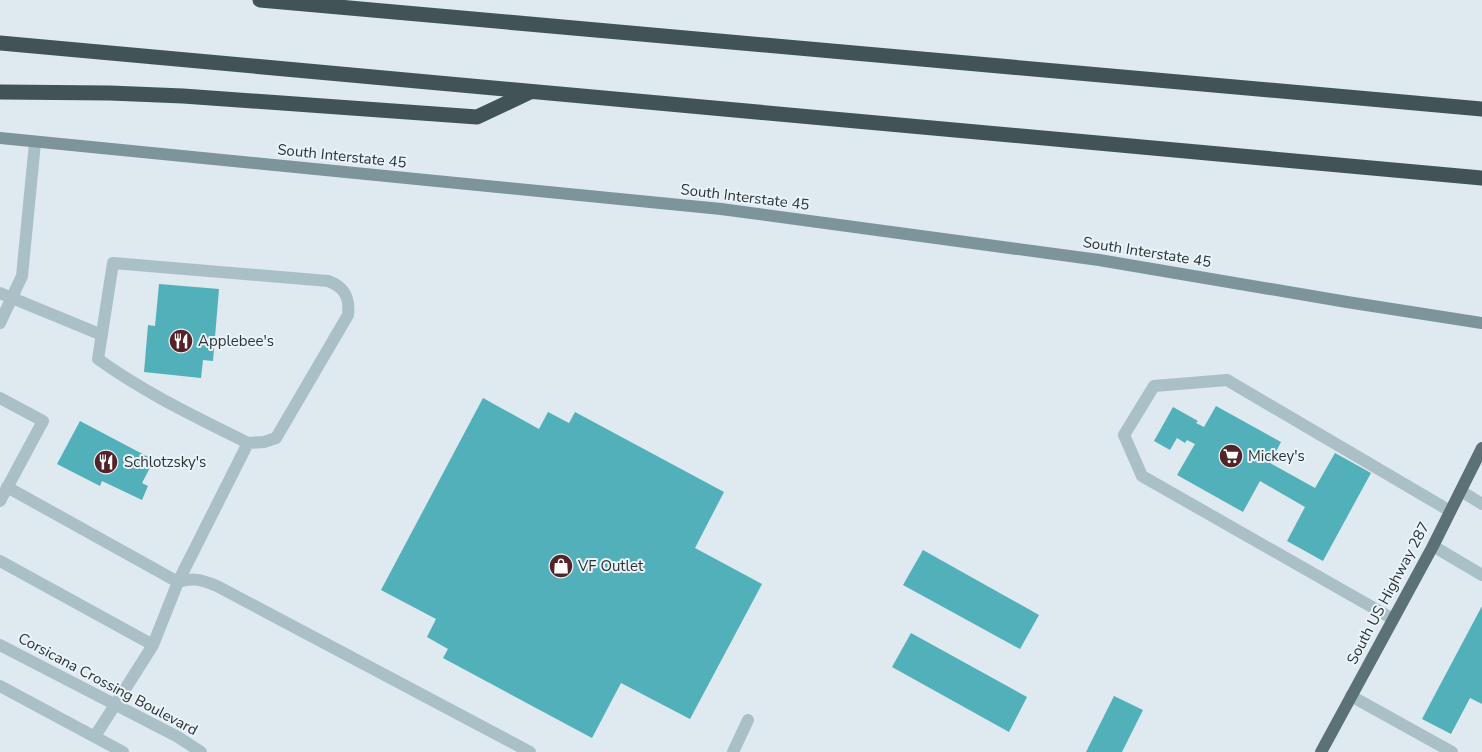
<svg xmlns="http://www.w3.org/2000/svg" width="1482" height="752" viewBox="0 0 1482 752" font-family="'Nunito Sans',sans-serif">
<style>
.building{fill:#52b0ba}
.lines{fill:none;stroke-linecap:round;stroke-linejoin:round}
.service{stroke:#abbfc7;stroke-width:12}
.minor{stroke:#abbfc7;stroke-width:12}
.tertiary{stroke:#abbfc7;stroke-width:12}
.secondary{stroke:#7d949b;stroke-width:12}
.primary{stroke:#5c7176;stroke-width:12}
.motorway{stroke:#425356;stroke-width:15}
.labels{text-anchor:middle;dominant-baseline:central;stroke-width:4;stroke-linejoin:round;paint-order:stroke}
.street-label{font-size:15px;fill:#2a3436;stroke:#eaf3f8}
.poi-label{font-size:15px;fill:#2a3436;stroke:#eaf3f8;text-anchor:start}
</style>
<rect width="100%" height="100%" fill="#dee9f0"/>
<path class="building" d="M 159,284 L 219,289 L 213,361 L 203,360 L 201,378 L 144,372 L 148,325 L 155,326 Z
M 483,398 L 539,429 L 548,412 L 569,423 L 575,412 L 724,492 L 695,548 L 762,584 L 690,719 L 621,683 L 592,738 L 443,658 L 448,649 L 427,637 L 436,619 L 381,590 Z
M 1216,406 L 1281,442 L 1270,463 L 1315,488 L 1335,453 L 1371,473 L 1323,561 L 1287,541 L 1305,507 L 1260,481 L 1243,512 L 1177,475 L 1195,444 L 1187,440 L 1185,443 L 1177,438 L 1170,450 L 1154,441 L 1173,407 L 1198,421 L 1196,423 L 1204,427 Z
M 80,421 L 154,460 L 142,483 L 148,486 L 142,500 L 102,481 L 100,486 L 57,464 Z
M 923,550 L 1039,615 L 1020,649 L 903,585 Z
M 1482,606 L 1482,704 L 1470,698 L 1451,734 L 1422,719 Z
M 911,633 L 1027,697 L 1009,732 L 892,667 Z
M 1114,696 L 1143,710 L 1122,752 L 1086,752 Z"/>
<g class="lines">
<path class="service" d="M 0,293 L 102,335
M 0,398 L 43,421 L 0,501
M 7,487 L 178,582 L 248,443 L 264,442 L 276,438 L 348,315 C 350,298 345,287 328,281 L 113,263 L 98,359 C 145,393 196,417 248,443
M 1433,546 L 1482,575
M 0,561 L 153,645
M 1393,619 L 1142,476 L 1124,435 L 1154,386 L 1227,380 L 1450,511
M 1351,696 L 1452,752
M 115,705 L 153,645 L 178,582 C 194,577 202,580 217,586 L 530,752
M 733,752 L 748,720"/>
<path class="minor" d="M 0,323 L 22,276 L 35,143
M 1461,491 L 1482,504
M 95,736 L 115,705"/>
<path class="tertiary" d="M 0,645 L 178,737 L 201,752
M 0,686 L 123,752"/>
<path class="secondary" d="M 0,138 L 721,209 L 1099,260 L 1347,302 L 1482,323"/>
<path class="primary" d="M 1321,752 L 1433,546 L 1482,448"/>
<path class="motorway" d="M 260,0 L 1482,109
M 0,43 L 1482,178
M 0,92 L 110,93 L 183,96 L 477,117 L 530,92"/>
</g>
<defs>
<g id="restaurant-disc" transform="scale(1.25)"><circle r="9.5" fill="#542327" stroke="#eaf3f8"/><path d="M-5-6h1v4h1v-4h1v4h1v-4h1v5L-1.5 .5V6h-2V.5L-5-1ZM5-6V6H3V1.5H1.5Q1.5-4 5-6Z" fill="#fff"/></g>
<g id="supermarket-disc" transform="scale(1.25)"><circle r="9.5" fill="#542327" stroke="#eaf3f8"/><path d="M-6-5.5h2.5l.6 2H6L4.5 2H-2.5L-4.4-4H-6ZM-1.5 3.2a1.3 1.3 0 1 0 .1 0ZM3 3.2a1.3 1.3 0 1 0 .1 0Z" fill="#fff"/></g>
<g id="shop-disc" transform="scale(1.25)"><circle r="9.5" fill="#542327" stroke="#eaf3f8"/><path d="M-5-2.5h2.3a2.7 3.5 0 0 1 5.4 0H5L5.5 6h-11ZM-1.5-2.5h3a1.5 2.3 0 0 0-3 0Z" fill="#fff"/></g>
</defs>
<g fill-rule="evenodd">
<use href="#restaurant-disc" x="181" y="341"/>
<use href="#supermarket-disc" x="1231" y="456"/>
<use href="#restaurant-disc" x="106" y="462"/>
<use href="#shop-disc" x="561" y="566"/>
</g>
<g class="labels">
<g class="street-label">
<text transform="translate(342 156) rotate(6)">South Interstate 45</text>
<text transform="translate(745 197) rotate(7)">South Interstate 45</text>
<text transform="translate(1147 252) rotate(9)">South Interstate 45</text>
<text transform="translate(1388 593) rotate(-62)">South US Highway 287</text>
<text transform="translate(108 684) rotate(28)">Corsicana Crossing Boulevard</text>
</g>
<g class="poi-label">
<text x="198" y="341">Applebee's</text>
<text x="1248" y="456">Mickey's</text>
<text x="124" y="462">Schlotzsky's</text>
<text x="578" y="566">VF Outlet</text>
</g>
</g>
</svg>
